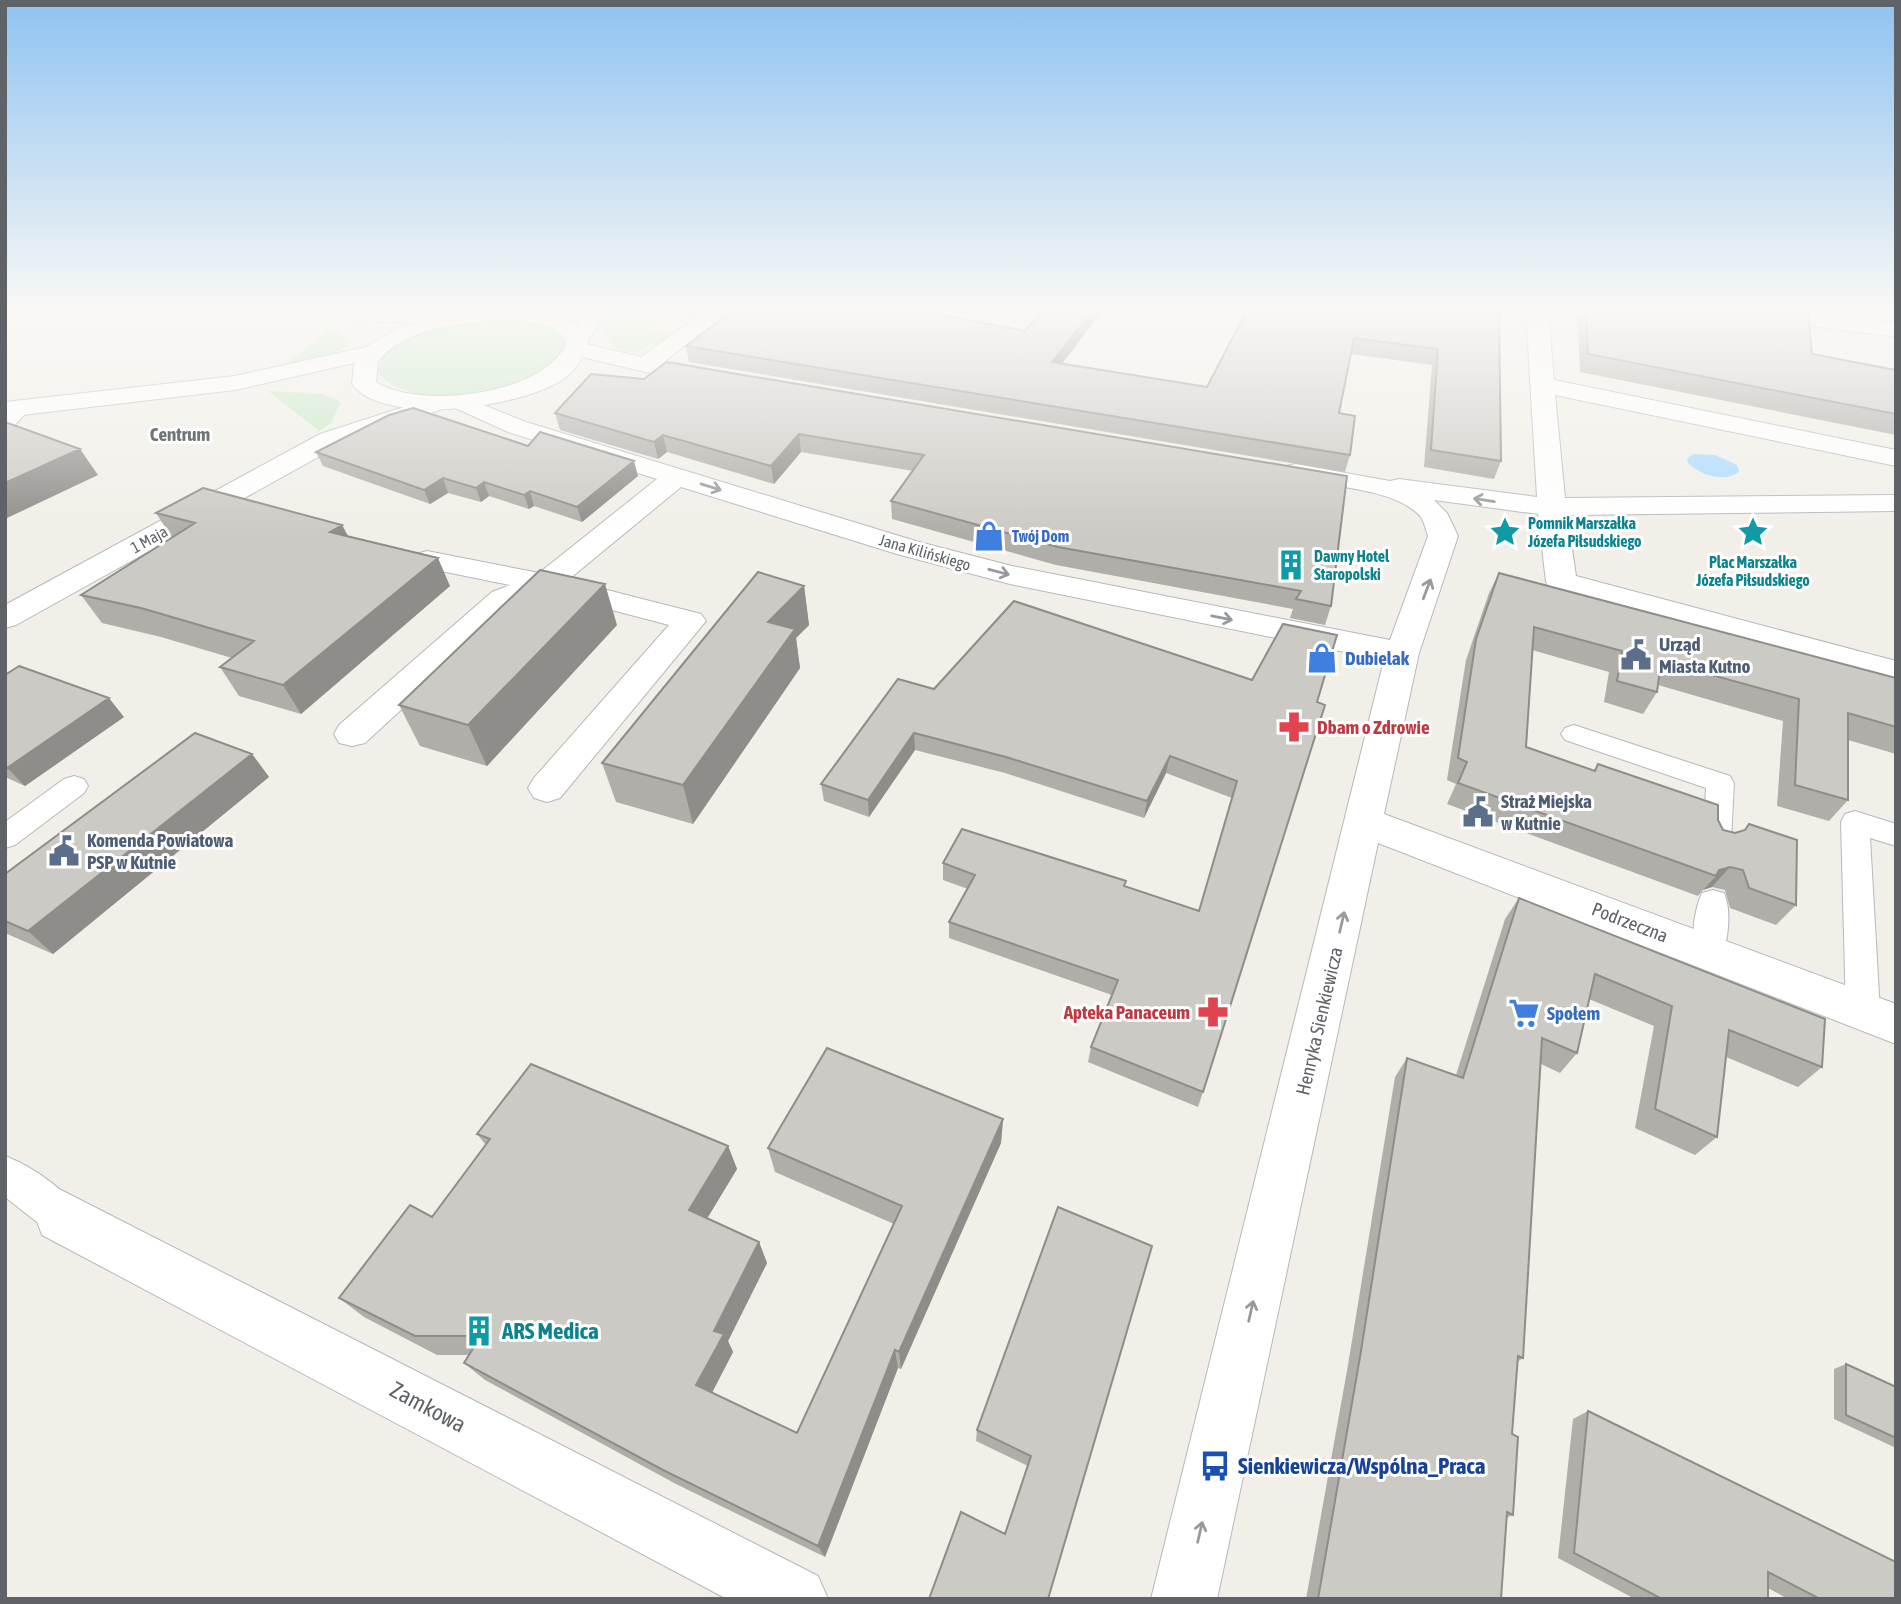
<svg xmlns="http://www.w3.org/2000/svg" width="1901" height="1604" viewBox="0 0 1901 1604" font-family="'Asap Condensed',sans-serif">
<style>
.green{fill:#c5e8c5}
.water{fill:#aadaff}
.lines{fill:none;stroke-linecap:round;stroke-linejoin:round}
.lane-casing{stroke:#b5b8bc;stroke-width:2}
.street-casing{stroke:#b5b8bc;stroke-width:2}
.secondary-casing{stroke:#b6babf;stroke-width:2}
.lane{fill:#fff;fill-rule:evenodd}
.street{fill:#fff;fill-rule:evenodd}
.secondary{fill:#fff;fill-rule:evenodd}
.wall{fill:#afaea9}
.shaded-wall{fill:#8f8d8a}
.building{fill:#cccac5;stroke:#8f8d8a;stroke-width:2}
.oneway{stroke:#979a9d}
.labels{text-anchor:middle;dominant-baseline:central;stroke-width:6;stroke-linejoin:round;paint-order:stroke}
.far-culture-label{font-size:16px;font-weight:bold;fill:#0d838f;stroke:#fff;text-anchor:start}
.far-shop-label{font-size:16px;font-weight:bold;fill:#366cbe;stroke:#fff;text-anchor:start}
.far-street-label{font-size:16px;fill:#5f6368;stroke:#fff}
.far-quarter-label{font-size:19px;font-weight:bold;fill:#70757a;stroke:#fff}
.service-label{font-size:19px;font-weight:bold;fill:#4e5e75;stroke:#fff;text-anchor:start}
.shop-label{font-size:19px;font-weight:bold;fill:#366cbe;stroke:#fff;text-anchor:start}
.health-label{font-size:19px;font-weight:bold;fill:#be3a42;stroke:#fff;text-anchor:start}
.street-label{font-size:19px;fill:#5f6368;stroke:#fff}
.near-culture-label{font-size:23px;font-weight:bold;fill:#0d838f;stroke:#fff;text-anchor:start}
.near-street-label{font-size:23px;fill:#5f6368;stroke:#fff}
.near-transit-label{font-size:23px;font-weight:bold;fill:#164399;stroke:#fff;text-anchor:start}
</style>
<rect width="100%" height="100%" fill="#f1efe8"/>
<path class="green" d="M 608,310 L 626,310 L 669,337 C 642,352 620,365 602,328 Z
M 506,318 C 529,320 554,321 566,343 C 554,396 409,416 378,372 C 385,325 469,321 506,318 Z
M 331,327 L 351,341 L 348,346 L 325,358 L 283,367 Z
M 268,391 L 323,394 L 341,402 L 331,423 L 319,431 Z"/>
<path class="water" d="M 1693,454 L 1715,455 L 1737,465 L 1739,472 C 1724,483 1700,475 1688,463 L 1687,459 Z"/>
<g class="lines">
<g class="lane-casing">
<path id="lane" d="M 22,403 L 31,408 L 12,428 L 5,429 L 5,414 Z
M 1574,725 L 1730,776 L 1734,783 L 1731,840 L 1727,848 L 1717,851 L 1707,848 L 1703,840 L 1706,788 L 1565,740 L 1561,734 L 1565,728 Z
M 74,776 L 84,779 L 88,786 L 84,793 L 15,845 L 5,848 L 5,822 L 64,779 Z
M 1855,811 L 1896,824 L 1896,846 L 1870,838 L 1880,1012 L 1875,1022 L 1863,1026 L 1851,1022 L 1846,1012 L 1841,822 L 1845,814 Z
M 1713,890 L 1724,893 C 1732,910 1728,945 1720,961 L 1709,965 L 1698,961 C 1689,945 1694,910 1702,893 Z
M 5,1156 C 31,1166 70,1191 80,1216 L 75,1230 L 61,1235 L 47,1230 L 5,1197 Z"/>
</g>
<g class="street-casing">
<path id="street" d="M 315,310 L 467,310 L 478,316 L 467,323 C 444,323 326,325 315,310 Z
M 707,310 L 731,310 L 665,361 L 719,371 L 723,376 L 719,381 L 711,383 L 645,372 L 570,354 L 567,349 L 578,342 L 641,357 Z
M 1526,310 L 1548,310 L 1554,380 L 1896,450 L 1896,466 L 1555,395 L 1565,498 L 1896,495 L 1896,511 L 1567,515 L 1576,576 L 1896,661 L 1896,683 L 1550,589 L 1546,582 L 1538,514 L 1434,500 L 1447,513 L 1458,536 L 1419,653 L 1384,814 L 1896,1004 L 1896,1044 L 1378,843 L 1217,1599 L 1151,1599 L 1384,660 L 1010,584 L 897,554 L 681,487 L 568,580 L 701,614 L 706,621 L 560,798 L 547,802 L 534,798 L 528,788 L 534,778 L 669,625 L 547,593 L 514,606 L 365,743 L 352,746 L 339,743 L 334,734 L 339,725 L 492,592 L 510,585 L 416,566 L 412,560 L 416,554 L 427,551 L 539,573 L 657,479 L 508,432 L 451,406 L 338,446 L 16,625 L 5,628 L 5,605 L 320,434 L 432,398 L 441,396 L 451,400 L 461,396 L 526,422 L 919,542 L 1012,566 L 1390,640 L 1428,536 C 1426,530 1424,521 1420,516 C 1396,489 1330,486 1296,480 L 1286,478 L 1282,472 L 1286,466 L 1296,464 L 1390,481 L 1399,479 L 1537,497 Z
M 61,1190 L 818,1576 L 828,1599 L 727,1599 L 42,1235 L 35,1216 L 42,1197 Z"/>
</g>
<g class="secondary-casing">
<path id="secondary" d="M 469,310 C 501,306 550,304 577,325 L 588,310 L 610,310 C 603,320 593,330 588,341 C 583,355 579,367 566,377 C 529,407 383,428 352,384 L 354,363 L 235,390 L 5,417 L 5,402 L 235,376 L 366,347 L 399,327 ZM 502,319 C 522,321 560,320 566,344 C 544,395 420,410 376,382 L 378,362 C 403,327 462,324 502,319 Z
M 1726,310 L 1785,310 L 1896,323 L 1896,337 L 1736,316 L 1728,315 Z"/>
</g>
<use href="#lane" class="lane"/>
<use href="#street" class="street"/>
<use href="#secondary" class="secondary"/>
</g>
<path class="wall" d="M 655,310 L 704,310 L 694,316 Z
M 719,310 L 917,310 L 1025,331 L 1103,310 L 1062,364 L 1207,387 L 1247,310 L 1499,310 L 1501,461 L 1494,479 L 1424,467 L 1432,365 L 1351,354 L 1339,413 L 1350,455 L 1345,472 L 689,362 L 686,346 L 721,320 Z
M 1577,310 L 1808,310 L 1812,354 L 1896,370 L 1896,435 L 1580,372 Z
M 555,413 L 1347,476 L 1331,606 L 1325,625 L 1290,618 L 1293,609 L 1056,565 L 892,519 L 891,501 L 913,471 L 801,452 L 774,484 L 667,452 L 658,459 L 560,430 Z
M 316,452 L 638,476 L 582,522 L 534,506 L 529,509 L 489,496 L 481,502 L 448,493 L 430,504 L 323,466 Z
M 156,513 L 342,525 L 348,536 L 450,586 L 301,714 L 239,696 L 220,667 L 232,658 L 161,637 L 102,623 L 81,595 L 172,538 Z
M 1499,573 L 1896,678 L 1896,754 L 1848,740 L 1848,800 L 1829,821 L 1777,806 L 1783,721 L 1658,685 L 1657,692 L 1643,714 L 1604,702 L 1609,672 L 1532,650 L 1526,747 L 1594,771 L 1598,764 L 1718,820 L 1723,830 L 1735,833 L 1744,830 L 1749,824 L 1796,905 L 1776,925 L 1730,908 L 1725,890 L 1712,887 L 1703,890 L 1698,896 L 1447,804 L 1456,784 L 1447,780 L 1466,660 L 1489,593 Z
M 804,586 L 809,625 L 796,638 L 800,668 L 693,824 L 616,802 L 602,763 Z
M 617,625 L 487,766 L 420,746 L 399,705 Z
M 5,675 L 124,717 L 25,786 L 5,777 Z
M 1252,680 L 1203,1092 L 1198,1107 L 1088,1062 L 1091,1047 L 1112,995 L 949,938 L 949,922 L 968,889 L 943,880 L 943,863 L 1125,886 L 1199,911 L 1232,798 L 1166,773 L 1144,818 L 1005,773 L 915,750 L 869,817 L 824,801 L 821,784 L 934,689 Z
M 252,754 L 269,777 L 53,954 L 5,933 L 5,874 Z
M 1519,898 L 1822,1067 L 1798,1087 L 1726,1057 L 1717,1137 L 1695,1155 L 1635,1128 L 1654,1026 L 1589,999 L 1577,1053 L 1560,1073 L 1541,1064 L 1523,1358 L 1517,1362 L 1512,1434 L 1513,1515 L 1506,1518 L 1501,1599 L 1306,1599 L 1348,1365 L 1395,1077 L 1407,1058 L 1456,1075 L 1505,919 Z
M 1003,1119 L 1001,1143 L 901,1369 L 898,1368 L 825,1557 L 676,1484 L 485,1380 L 464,1363 L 469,1355 L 437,1355 L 364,1317 L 339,1298 L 432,1217 L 486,1145 L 477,1134 L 728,1146 L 737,1169 L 707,1218 L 759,1242 L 767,1263 L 728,1341 L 733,1352 L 712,1393 L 797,1433 L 894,1224 L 775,1172 L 768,1148 Z
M 1058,1207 L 1048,1599 L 1005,1534 L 1028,1466 L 976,1441 L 977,1430 Z
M 1846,1364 L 1896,1387 L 1896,1448 L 1834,1419 L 1834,1369 Z
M 1588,1411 L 1896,1599 L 1788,1599 L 1768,1588 L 1768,1599 L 1635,1599 L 1558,1558 L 1573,1419 Z"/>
<path class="shaded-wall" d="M 692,310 L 704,310 L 694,316 Z
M 1093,310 L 1103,310 L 1051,378 L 1052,362 Z
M 799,434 L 801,452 L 774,484 L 771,466 Z
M 663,435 L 667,452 L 658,459 L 654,442 Z
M 80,449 L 98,475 L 5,519 L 5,483 Z
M 634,461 L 638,476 L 582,522 L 577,507 Z
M 443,478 L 448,493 L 430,504 L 424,490 Z
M 484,482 L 489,496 L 481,502 L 476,488 Z
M 530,491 L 534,506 L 529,509 L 524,495 Z
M 342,525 L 356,552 L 330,532 Z
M 438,558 L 450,586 L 301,714 L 283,685 Z
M 605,584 L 617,625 L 487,766 L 468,725 Z
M 804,586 L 809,625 L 796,638 L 800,668 L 693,824 L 683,785 L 768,622 Z
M 109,698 L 124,717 L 25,786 L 7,768 Z
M 914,733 L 915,750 L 869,817 L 868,800 Z
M 252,754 L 269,777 L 53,954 L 28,931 Z
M 1170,756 L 1166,773 L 1144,818 L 1147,801 Z
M 1730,867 L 1712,887 L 1703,890 L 1716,876 L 1719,870 Z
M 1003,1119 L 1001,1143 L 901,1369 L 899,1352 Z
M 728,1146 L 737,1169 L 699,1232 L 689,1210 Z
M 759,1242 L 767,1263 L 728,1341 L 733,1352 L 707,1402 L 696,1385 L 714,1331 Z
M 895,1350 L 898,1368 L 825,1557 L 818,1546 Z"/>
<path class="building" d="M 734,310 L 917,310 L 1025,331 L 1043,310 L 1093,310 L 1052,362 L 1207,387 L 1247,310 L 1499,310 L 1501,461 L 1431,450 L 1438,349 L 1354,338 L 1339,413 L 1355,416 L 1350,455 L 686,346 Z
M 1586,310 L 1808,310 L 1812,354 L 1896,370 L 1896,414 L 1588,354 Z
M 666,362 L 1347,476 L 1331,606 L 1296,599 L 1301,591 L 1058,547 L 891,501 L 924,455 L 799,434 L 771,466 L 663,435 L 654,442 L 555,413 L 591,374 L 644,379 Z
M 413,408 L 528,446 L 540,432 L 634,461 L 577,507 L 530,491 L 524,495 L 484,482 L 476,488 L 443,478 L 424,490 L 316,452 L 389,415 Z
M 5,422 L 80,449 L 5,483 Z
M 203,488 L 342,525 L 330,532 L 438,558 L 283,685 L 220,667 L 254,641 L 141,608 L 81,595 L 195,523 L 156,513 Z
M 540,570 L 605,584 L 468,725 L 399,705 Z
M 758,572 L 804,586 L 768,622 L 795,629 L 683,785 L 602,763 Z
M 1499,573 L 1896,678 L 1896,727 L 1848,713 L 1848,800 L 1795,785 L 1799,699 L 1661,661 L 1657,692 L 1617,681 L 1622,651 L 1534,627 L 1526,747 L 1595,771 L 1598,764 L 1718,805 L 1718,820 L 1723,830 L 1735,833 L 1745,830 L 1749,824 L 1797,840 L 1796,905 L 1749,888 L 1743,870 L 1730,867 L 1719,870 L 1716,876 L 1458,783 L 1467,762 L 1458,758 L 1476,639 Z
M 1014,601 L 1252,680 L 1283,624 L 1337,635 L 1317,702 L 1325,705 L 1203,1092 L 1091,1047 L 1118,980 L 949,922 L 975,875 L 943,863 L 962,829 L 1126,881 L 1124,886 L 1199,911 L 1237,781 L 1170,756 L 1147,801 L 1006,757 L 914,733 L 868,800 L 821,784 L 898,679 L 934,689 Z
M 19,666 L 109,698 L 7,768 L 5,767 L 5,675 Z
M 195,733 L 252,754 L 28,931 L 5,921 L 5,874 Z
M 1519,898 L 1825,1019 L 1822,1067 L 1729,1030 L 1717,1137 L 1655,1109 L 1672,1006 L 1595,974 L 1577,1053 L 1542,1038 L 1523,1358 L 1518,1356 L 1512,1434 L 1518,1437 L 1513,1515 L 1507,1512 L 1501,1599 L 1318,1599 L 1361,1351 L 1407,1058 L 1463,1078 Z
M 827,1048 L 1003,1119 L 899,1352 L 895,1350 L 818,1546 L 663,1470 L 464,1363 L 481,1336 L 415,1336 L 339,1298 L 410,1205 L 432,1217 L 490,1139 L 477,1134 L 531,1064 L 728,1146 L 689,1210 L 759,1242 L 714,1331 L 724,1334 L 696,1385 L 797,1433 L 902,1206 L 768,1148 Z
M 1058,1207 L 1152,1246 L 1048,1599 L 929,1599 L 961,1512 L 1005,1534 L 1031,1456 L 977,1430 Z
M 1846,1364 L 1896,1387 L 1896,1438 L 1846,1415 Z
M 1588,1411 L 1896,1562 L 1896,1599 L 1820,1599 L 1768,1572 L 1768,1599 L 1662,1599 L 1574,1553 Z"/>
<defs><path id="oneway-shaft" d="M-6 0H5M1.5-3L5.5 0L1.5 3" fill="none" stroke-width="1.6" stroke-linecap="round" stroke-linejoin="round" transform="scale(1.75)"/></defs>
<g class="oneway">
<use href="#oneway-shaft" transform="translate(711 487) rotate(17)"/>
<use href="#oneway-shaft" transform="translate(1484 500) rotate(-171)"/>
<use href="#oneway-shaft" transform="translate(999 572) rotate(15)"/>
<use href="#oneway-shaft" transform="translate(1427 589) rotate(-69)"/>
<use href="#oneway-shaft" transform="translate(1222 618) rotate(11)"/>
<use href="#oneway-shaft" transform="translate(1342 922) rotate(-77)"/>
<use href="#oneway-shaft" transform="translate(1251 1311) rotate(-77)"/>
<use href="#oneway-shaft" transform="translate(1200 1532) rotate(-77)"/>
</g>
<linearGradient id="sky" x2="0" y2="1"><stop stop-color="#8fc3f1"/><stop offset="0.58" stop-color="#f9f8f5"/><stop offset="1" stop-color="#f9f8f5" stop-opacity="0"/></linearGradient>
<rect width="1901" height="534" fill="url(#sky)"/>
<defs>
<g id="sight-bare" transform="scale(2.415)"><path d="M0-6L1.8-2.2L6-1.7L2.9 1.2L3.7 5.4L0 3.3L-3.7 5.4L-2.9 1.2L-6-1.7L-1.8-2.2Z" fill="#0f9aa8" stroke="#fff" stroke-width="2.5" paint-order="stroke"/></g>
<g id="shop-bare" transform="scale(2.415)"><path d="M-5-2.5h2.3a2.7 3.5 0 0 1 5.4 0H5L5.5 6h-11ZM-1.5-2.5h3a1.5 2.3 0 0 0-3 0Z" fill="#3f7fe0" stroke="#fff" stroke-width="2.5" paint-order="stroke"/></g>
<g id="building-bare" transform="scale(2.415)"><path d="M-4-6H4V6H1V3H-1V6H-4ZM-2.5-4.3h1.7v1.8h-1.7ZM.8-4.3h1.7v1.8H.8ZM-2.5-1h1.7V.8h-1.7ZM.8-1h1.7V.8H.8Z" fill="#0f9aa8" stroke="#fff" stroke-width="2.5" paint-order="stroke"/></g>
<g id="civic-bare" transform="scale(2.415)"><path d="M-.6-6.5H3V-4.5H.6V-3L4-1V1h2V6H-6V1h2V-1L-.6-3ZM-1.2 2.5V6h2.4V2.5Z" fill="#5c6f8a" stroke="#fff" stroke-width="2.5" paint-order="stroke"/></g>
<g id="pharmacy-bare" transform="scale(2.415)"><path d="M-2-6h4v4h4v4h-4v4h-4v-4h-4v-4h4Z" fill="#e0444e" stroke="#fff" stroke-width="2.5" paint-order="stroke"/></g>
<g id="supermarket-bare" transform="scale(2.415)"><path d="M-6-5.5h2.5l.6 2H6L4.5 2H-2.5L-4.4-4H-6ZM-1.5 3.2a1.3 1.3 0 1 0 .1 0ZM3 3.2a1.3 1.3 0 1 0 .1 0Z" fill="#3f7fe0" stroke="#fff" stroke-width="2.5" paint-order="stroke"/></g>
<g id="bus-bare" transform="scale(2.415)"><path d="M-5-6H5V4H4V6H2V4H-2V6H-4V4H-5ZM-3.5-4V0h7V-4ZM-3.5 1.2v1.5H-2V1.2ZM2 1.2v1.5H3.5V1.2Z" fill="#1a4fb4" stroke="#fff" stroke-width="2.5" paint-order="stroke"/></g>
</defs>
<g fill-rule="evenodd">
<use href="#sight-bare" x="1505" y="532"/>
<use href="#sight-bare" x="1753" y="532"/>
<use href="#shop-bare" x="989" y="536"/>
<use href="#building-bare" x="1291" y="565"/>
<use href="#civic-bare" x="1636" y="655"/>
<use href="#shop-bare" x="1322" y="658"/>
<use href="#pharmacy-bare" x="1294" y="727"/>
<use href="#civic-bare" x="1478" y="812"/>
<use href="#civic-bare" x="64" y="851"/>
<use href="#pharmacy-bare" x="1213" y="1012"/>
<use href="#supermarket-bare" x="1524" y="1013"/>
<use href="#building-bare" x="479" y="1331"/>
<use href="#bus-bare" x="1215" y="1466"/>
</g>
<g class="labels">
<g class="far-culture-label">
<text x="1528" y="523">Pomnik Marszałka<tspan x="1528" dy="18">Józefa Piłsudskiego</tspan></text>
<text x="1314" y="556">Dawny Hotel<tspan x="1314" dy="18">Staropolski</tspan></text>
<text x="1753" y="562" text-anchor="middle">Plac Marszałka<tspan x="1753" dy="18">Józefa Piłsudskiego</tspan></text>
</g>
<g class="far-shop-label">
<text x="1012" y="536">Twój Dom</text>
</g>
<g class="far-street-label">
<text transform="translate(149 539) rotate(-29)">1 Maja</text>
<text transform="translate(925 552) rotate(16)">Jana Kilińskiego</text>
</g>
<g class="far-quarter-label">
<text x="180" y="434">Centrum</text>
</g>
<g class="service-label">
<text x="1659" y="644">Urząd<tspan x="1659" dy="22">Miasta Kutno</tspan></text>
<text x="1501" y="801">Straż Miejska<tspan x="1501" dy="22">w Kutnie</tspan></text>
<text x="87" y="840">Komenda Powiatowa<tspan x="87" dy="22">PSP w Kutnie</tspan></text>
</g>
<g class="shop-label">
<text x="1345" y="658">Dubielak</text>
<text x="1547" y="1013">Społem</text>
</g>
<g class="health-label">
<text x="1317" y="727">Dbam o Zdrowie</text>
<text x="1190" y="1012" text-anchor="end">Apteka Panaceum</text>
</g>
<g class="street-label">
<text transform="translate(1630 922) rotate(21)">Podrzeczna</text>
<text transform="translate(1319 1021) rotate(-77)">Henryka Sienkiewicza</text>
</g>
<g class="near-culture-label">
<text x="502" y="1331">ARS Medica</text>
</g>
<g class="near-street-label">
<text transform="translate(428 1407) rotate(28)">Zamkowa</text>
</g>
<g class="near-transit-label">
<text x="1238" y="1466">Sienkiewicza/Wspólna_Praca</text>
</g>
</g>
<rect width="1901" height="1604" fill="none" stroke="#5f6368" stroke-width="14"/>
</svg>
